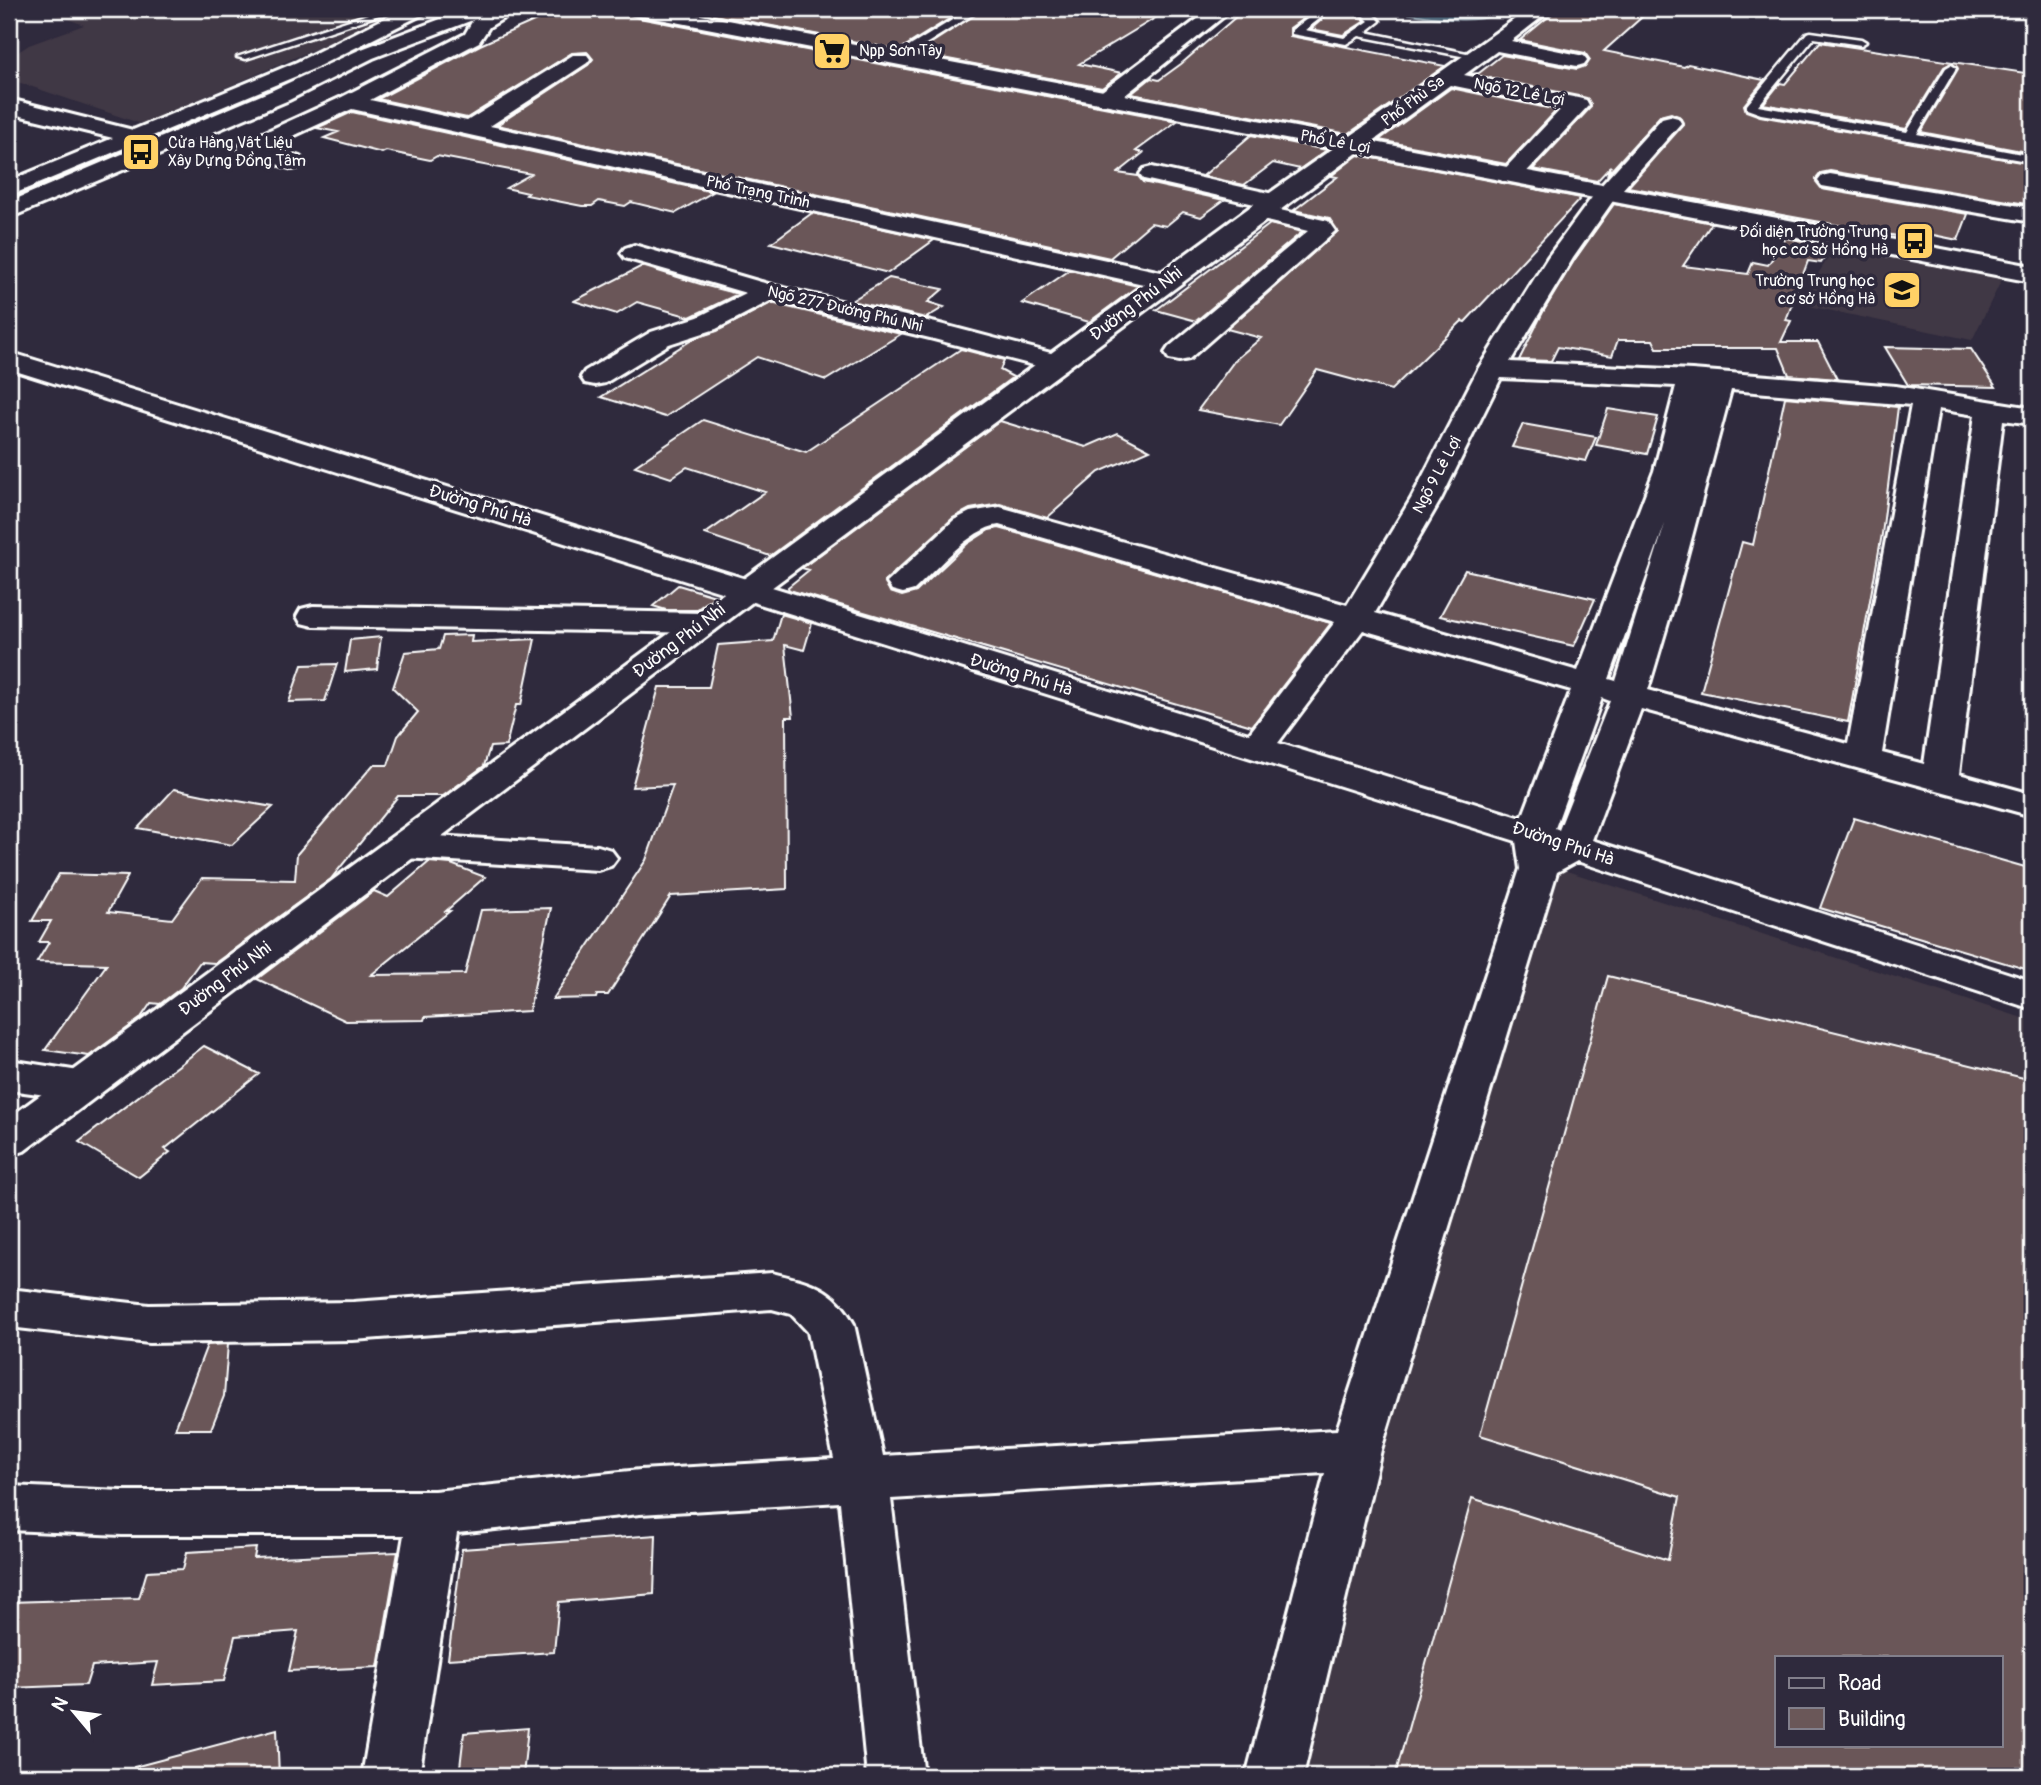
<svg xmlns="http://www.w3.org/2000/svg" width="2041" height="1785" viewBox="0 0 2041 1785" font-family="Pangolin,sans-serif">
<style>
.built{fill:#413845;fill-rule:evenodd}
.water{fill:#4d6578;stroke:#94a3ae;stroke-width:2}
.building{fill:#6a5758;stroke:#fff;stroke-width:2;fill-rule:evenodd}
.lines{fill:none;stroke-linecap:round;stroke-linejoin:round}
.service-casing{stroke:#fff;stroke-width:5}
.minor-casing{stroke:#fff;stroke-width:6}
.tertiary-casing{stroke:#fff;stroke-width:6}
.secondary-casing{stroke:#fff;stroke-width:6}
.service{fill:#2f2a3d;fill-rule:evenodd}
.minor{fill:#2f2a3d;fill-rule:evenodd}
.tertiary{fill:#2f2a3d;fill-rule:evenodd}
.secondary{fill:#2f2a3d;fill-rule:evenodd}
.labels{text-anchor:middle;dominant-baseline:central;stroke-width:7;stroke-linejoin:round;paint-order:stroke}
.far-poi-label{font-size:16px;fill:#fff;stroke:#2f2a3d;text-anchor:start}
.far-street-label{font-size:16px;fill:#fff;stroke:#2f2a3d}
.street-label{font-size:18px;fill:#fff;stroke:#2f2a3d}
</style>
<rect width="100%" height="100%" fill="#2f2a3d"/>
<filter id="ink" filterUnits="userSpaceOnUse"><feTurbulence type="fractalNoise" baseFrequency=".0143" numOctaves="2"/><feDisplacementMap in="SourceGraphic" scale="14" xChannelSelector="R" yChannelSelector="G"/><feConvolveMatrix kernelMatrix="1 2 1 2 8 2 1 2 1" color-interpolation-filters="sRGB"/></filter>
<g filter="url(#ink)">
<path class="built" d="M 41,9 L 407,9 L 142,124 L 9,79 L 9,58 L 29,45 L 84,25 Z
M 1837,244 L 2003,277 L 1972,340 L 1799,304 Z
M 1551,866 L 2032,1021 L 2032,1776 L 1242,1776 ZM 1777,1657 L 2001,1657 L 2001,1745 L 1777,1745 Z"/>
<path class="water" d="M 1383,9 L 1506,9 C 1480,30 1414,14 1383,9 Z"/>
<path class="building" d="M 561,9 L 626,9 L 630,15 L 639,18 L 1177,121 L 1136,151 L 1143,153 L 1118,173 L 1138,176 L 1143,182 L 1224,200 L 1201,217 L 1183,212 L 1166,226 L 1151,223 L 1110,258 L 497,125 L 588,65 L 593,59 L 587,52 L 572,53 L 467,118 L 378,99 L 480,45 Z
M 682,9 L 965,9 L 899,50 Z
M 984,9 L 1170,9 L 1079,64 L 1122,73 L 1102,88 L 916,53 Z
M 1245,9 L 1317,9 L 1290,28 L 1290,36 L 1445,66 L 1348,134 L 1131,94 L 1151,78 L 1159,80 L 1181,64 Z
M 1334,9 L 1362,17 L 1365,21 L 1343,35 L 1311,29 Z
M 1558,9 L 1651,9 L 1604,51 L 1684,67 L 1688,64 L 1764,80 L 1744,105 L 1746,111 L 1760,116 L 2032,164 L 2032,205 L 1830,171 L 1821,173 L 1816,179 L 1822,189 L 1968,214 L 1958,240 L 1933,235 L 1930,242 L 1628,187 L 1683,125 L 1680,117 L 1671,113 L 1660,116 L 1607,175 L 1611,166 L 1597,181 L 1533,169 L 1591,107 L 1588,99 L 1470,74 L 1479,73 L 1502,55 L 1577,69 L 1586,66 L 1590,60 L 1585,53 L 1520,40 Z
M 1820,42 L 2032,74 L 2032,153 L 1921,132 L 1958,69 L 1952,63 L 1944,67 L 1906,129 L 1763,104 L 1780,83 L 1785,84 Z
M 1451,88 L 1557,110 L 1506,164 L 1379,140 Z
M 352,112 L 713,192 L 676,213 L 631,202 L 625,206 L 599,201 L 592,206 L 582,206 L 526,195 L 528,193 L 506,188 L 531,174 L 437,156 L 430,160 L 386,151 L 382,153 L 324,138 L 338,132 L 317,128 Z
M 1251,135 L 1327,150 L 1300,169 L 1273,163 L 1244,185 L 1203,176 Z
M 1358,155 L 1581,198 L 1465,322 L 1462,321 L 1391,390 L 1317,370 L 1279,425 L 1198,410 L 1235,360 L 1261,338 L 1227,329 L 1338,231 L 1329,218 L 1294,210 L 1337,177 L 1331,176 Z
M 1614,204 L 1712,223 L 1683,266 L 1748,274 L 1753,262 L 1768,265 L 1786,238 L 1832,246 L 1821,263 L 1808,261 L 1786,320 L 1791,321 L 1781,342 L 1818,342 L 1837,379 L 1789,375 L 1778,348 L 1657,348 L 1653,340 L 1618,340 L 1612,356 L 1558,347 L 1551,361 L 1519,360 L 1543,312 L 1575,259 Z
M 812,213 L 934,240 L 888,273 L 771,243 Z
M 1270,224 L 1302,232 L 1196,321 L 1156,310 Z
M 642,266 L 707,286 L 738,294 L 690,317 L 637,302 L 617,314 L 574,301 Z
M 1070,270 L 1138,286 L 1089,322 L 1022,303 Z
M 889,278 L 943,289 L 928,302 L 944,307 L 926,318 L 851,301 Z
M 771,303 L 901,334 L 826,380 L 757,357 L 665,417 L 601,397 L 695,338 L 717,331 Z
M 1885,347 L 1971,349 L 1996,387 L 1908,385 Z
M 961,349 L 1004,360 L 1000,370 L 1013,377 L 770,556 L 705,534 L 765,492 L 687,467 L 671,478 L 635,466 L 703,420 L 806,452 Z
M 1785,397 L 1898,407 L 1882,534 L 1848,722 L 1701,692 L 1742,542 L 1753,545 Z
M 1608,409 L 1658,417 L 1647,454 L 1596,445 Z
M 1000,421 L 1086,447 L 1118,433 L 1150,450 L 1099,472 L 1047,518 L 1000,504 L 970,509 L 953,518 L 885,581 L 890,592 L 902,596 L 916,592 L 967,544 L 989,530 L 999,528 L 1331,623 L 1252,726 L 789,590 L 788,587 L 809,570 L 802,568 Z
M 1523,424 L 1596,437 L 1586,461 L 1512,447 Z
M 1465,570 L 1538,586 L 1595,599 L 1574,646 L 1440,616 Z
M 678,585 L 715,596 L 696,610 L 666,610 L 653,606 Z
M 781,614 L 812,623 L 804,650 L 785,645 L 793,717 L 786,717 L 787,889 L 671,896 L 608,995 L 597,995 L 596,998 L 553,999 L 646,860 L 673,785 L 632,787 L 659,687 L 709,687 L 718,645 L 773,641 Z
M 472,635 L 471,642 L 535,639 L 521,705 L 516,705 L 506,746 L 490,747 L 484,766 L 443,796 L 398,796 L 331,879 L 215,963 L 200,962 L 181,988 L 160,1004 L 151,1003 L 140,1019 L 89,1056 L 45,1050 L 107,964 L 37,962 L 49,942 L 39,942 L 51,921 L 32,921 L 59,874 L 128,876 L 108,912 L 172,919 L 202,878 L 295,880 L 297,854 L 373,765 L 388,765 L 398,736 L 418,712 L 393,688 L 405,652 L 439,649 L 443,636 Z
M 381,637 L 377,669 L 345,672 L 350,640 Z
M 337,664 L 325,701 L 289,702 L 302,665 Z
M 174,789 L 203,795 L 273,807 L 232,845 L 138,828 Z
M 1854,818 L 2032,869 L 2032,971 L 1820,908 Z
M 429,862 L 451,864 L 485,877 L 446,911 L 450,911 L 371,975 L 465,974 L 481,910 L 551,908 L 529,1011 L 425,1017 L 424,1020 L 346,1021 L 257,979 L 374,891 L 388,897 Z
M 1608,976 L 2032,1080 L 2032,1776 L 1395,1776 L 1472,1498 L 1668,1560 L 1680,1497 L 1480,1435 ZM 1777,1657 L 2001,1657 L 2001,1745 L 1777,1745 Z
M 204,1046 L 259,1074 L 165,1149 L 170,1152 L 139,1177 L 79,1142 Z
M 228,1344 L 224,1396 L 211,1429 L 175,1429 L 207,1345 Z
M 656,1535 L 654,1594 L 559,1602 L 554,1652 L 448,1659 L 462,1549 Z
M 256,1548 L 254,1558 L 398,1552 L 378,1667 L 289,1671 L 298,1631 L 235,1636 L 224,1681 L 152,1685 L 158,1662 L 92,1666 L 86,1685 L 9,1688 L 9,1602 L 139,1598 L 147,1571 L 183,1569 L 187,1552 Z
M 528,1728 L 523,1776 L 459,1776 L 464,1733 Z
M 277,1729 L 279,1776 L 135,1776 L 134,1767 Z"/>
<g class="lines">
<g class="service-casing">
<path id="service" d="M 383,9 L 397,9 L 246,59 L 237,57 Z
M 970,9 L 982,9 L 900,60 L 891,58 Z
M 1321,9 L 1332,9 L 1305,30 L 1344,38 L 1369,21 L 1363,15 L 1338,9 C 1355,8 1368,8 1380,21 L 1366,32 L 1481,56 L 1476,59 L 1359,36 L 1346,44 L 1292,34 L 1292,30 Z
M 1811,32 L 1861,39 L 1866,42 L 1861,45 L 1814,38 L 1758,106 L 1907,132 L 1946,68 L 1951,65 L 1956,68 L 1917,134 L 2032,156 L 2032,162 L 1761,114 L 1747,109 L 1747,105 L 1807,33 Z"/>
</g>
<g class="minor-casing">
<path id="minor" d="M 403,9 L 428,9 L 425,13 L 311,70 L 9,196 L 9,181 L 113,138 L 9,113 L 9,99 L 133,130 L 297,62 Z
M 494,9 L 519,9 L 489,27 L 479,42 L 370,100 L 467,121 L 573,55 L 587,55 L 590,59 L 587,63 L 490,126 L 1166,273 L 1175,276 L 1179,281 L 1175,286 L 1166,289 L 352,109 L 269,147 L 300,157 L 304,162 L 300,167 L 292,169 L 241,153 L 238,148 L 241,143 L 342,97 L 465,34 L 473,20 Z
M 1211,9 L 1233,9 L 1114,104 L 1098,104 L 1095,99 L 1098,94 Z
M 1529,9 L 1552,9 L 1511,41 L 1584,56 L 1587,60 L 1584,64 L 1577,66 L 1497,51 L 1464,75 L 1578,98 L 1586,100 L 1589,105 L 1518,181 L 1502,181 L 1498,176 L 1562,108 L 1450,85 L 1361,150 L 1345,150 L 1342,145 L 1345,140 Z
M 1670,116 L 1678,118 L 1681,123 L 1615,198 L 1573,258 L 1510,362 L 1692,370 L 1896,386 L 2032,408 L 2032,424 L 2003,420 L 1959,774 L 2032,794 L 2032,816 L 1641,709 L 1592,840 L 2032,981 L 2032,1009 L 1577,861 L 1557,872 L 1381,1450 L 1303,1776 L 1246,1776 L 1325,1473 L 891,1499 L 924,1776 L 867,1776 L 840,1502 L 640,1514 L 457,1533 L 419,1776 L 362,1776 L 404,1535 L 122,1535 L 9,1530 L 9,1486 L 122,1491 L 434,1491 L 640,1470 L 834,1459 L 808,1332 L 791,1314 L 772,1309 L 353,1340 L 149,1343 L 9,1327 L 9,1289 L 149,1305 L 353,1302 L 772,1273 C 810,1282 834,1287 854,1324 L 883,1456 L 1337,1430 L 1520,869 L 1516,841 L 9,369 L 9,352 L 1249,734 L 1335,622 L 999,525 C 970,528 936,570 914,590 L 903,593 L 892,590 L 887,583 L 954,520 L 970,512 L 1000,507 L 1347,605 L 1411,499 L 1478,369 L 1548,257 L 1599,188 L 1662,118 ZM 1501,378 L 1676,386 L 1654,471 L 1578,671 L 1375,613 L 1441,499 ZM 1731,390 L 1911,405 L 1848,744 L 1648,690 L 1678,589 ZM 1938,409 L 1975,415 L 1924,764 L 1882,753 ZM 1665,524 L 1616,681 L 1609,679 ZM 1363,630 L 1571,690 L 1522,818 L 1278,743 ZM 1602,698 L 1610,701 L 1559,830 L 1555,828 Z
M 1152,167 L 1282,196 L 1286,201 L 1282,206 L 1267,207 L 1328,221 L 1335,231 L 1189,359 L 1179,361 L 1169,359 L 1165,353 L 1169,347 L 1308,231 L 1250,217 L 1247,212 L 1250,207 L 1259,205 L 1144,179 L 1140,174 L 1144,169 Z
M 1830,174 L 2032,208 L 2032,222 L 1822,186 L 1818,181 L 1822,176 Z
M 634,245 L 775,286 L 936,323 L 1066,357 L 1070,363 L 1066,369 L 1056,371 L 930,338 L 772,300 L 716,329 L 669,344 L 605,383 L 595,385 L 585,383 L 581,377 L 585,371 L 651,332 L 698,317 L 746,293 L 625,258 L 621,253 L 625,248 Z
M 313,606 L 703,613 L 715,616 L 719,623 L 715,630 L 703,633 L 313,626 L 301,623 L 297,616 L 301,609 Z
M 404,834 L 598,846 L 611,850 L 617,858 L 611,866 L 598,870 L 404,858 L 391,854 L 385,846 L 391,838 Z
M 9,1060 L 98,1074 L 104,1085 L 98,1096 L 83,1100 L 9,1090 Z"/>
</g>
<g class="tertiary-casing">
<path id="tertiary" d="M 1353,138 L 1361,140 L 1364,145 L 1361,150 L 759,597 L 24,1151 L 9,1156 L 9,1118 L 1250,207 L 1345,140 Z"/>
</g>
<g class="secondary-casing">
<path id="secondary" d="M 467,9 L 494,9 L 491,13 L 373,58 L 289,100 L 9,218 L 9,202 L 273,90 L 359,50 Z
M 629,9 L 669,9 L 2032,266 L 2032,282 L 639,15 L 632,13 Z"/>
</g>
<use href="#service" class="service"/>
<use href="#minor" class="minor"/>
<use href="#tertiary" class="tertiary"/>
<use href="#secondary" class="secondary"/>
</g>
</g>
<defs>
<g id="supermarket-square" transform="scale(2.0125)"><rect x="-9" y="-9" width="18" height="18" rx="4" fill="#ffd166" stroke="#2f2a3d"/><path d="M-6-5.5h2.5l.6 2H6L4.5 2H-2.5L-4.4-4H-6ZM-1.5 3.2a1.3 1.3 0 1 0 .1 0ZM3 3.2a1.3 1.3 0 1 0 .1 0Z" fill="#111"/></g>
<g id="bus-square" transform="scale(2.0125)"><rect x="-9" y="-9" width="18" height="18" rx="4" fill="#ffd166" stroke="#2f2a3d"/><path d="M-5-6H5V4H4V6H2V4H-2V6H-4V4H-5ZM-3.5-4V0h7V-4ZM-3.5 1.2v1.5H-2V1.2ZM2 1.2v1.5H3.5V1.2Z" fill="#111"/></g>
<g id="school-square" transform="scale(2.0125)"><rect x="-9" y="-9" width="18" height="18" rx="4" fill="#ffd166" stroke="#2f2a3d"/><path d="M0-5L7-2L0 1L-7-2ZM-4 1L0 2.5L4 1V4Q0 6-4 4Z" fill="#111"/></g>
</defs>
<g fill-rule="evenodd">
<use href="#supermarket-square" x="832" y="51"/>
<use href="#bus-square" x="141" y="152"/>
<use href="#bus-square" x="1915" y="241"/>
<use href="#school-square" x="1902" y="290"/>
</g>
<g class="labels">
<g class="far-poi-label">
<text x="859" y="51">Npp Sơn Tây</text>
<text x="168" y="143">Cửa Hàng Vật Liệu<tspan x="168" dy="18">Xây Dựng Đồng Tâm</tspan></text>
<text x="1888" y="232" text-anchor="end">Đối diện Trường Trung<tspan x="1888" dy="18">học cơ sở Hồng Hà</tspan></text>
<text x="1875" y="281" text-anchor="end">Trường Trung học<tspan x="1875" dy="18">cơ sở Hồng Hà</tspan></text>
</g>
<g class="far-street-label">
<text transform="translate(1519 92) rotate(11)">Ngõ 12 Lê Lợi</text>
<text transform="translate(1413 101) rotate(-36)">Phố Phù Sa</text>
<text transform="translate(1335 142) rotate(11)">Phố Lê Lợi</text>
<text transform="translate(758 192) rotate(12)">Phố Trạng Trình</text>
<text transform="translate(845 309) rotate(13)">Ngõ 277 Đường Phú Nhi</text>
<text transform="translate(1437 475) rotate(-62)">Ngõ 9 Lê Lợi</text>
</g>
<g class="street-label">
<text transform="translate(1136 304) rotate(-37)">Đường Phú Nhi</text>
<text transform="translate(480 506) rotate(17)">Đường Phú Hà</text>
<text transform="translate(679 641) rotate(-37)">Đường Phú Nhi</text>
<text transform="translate(1021 675) rotate(17)">Đường Phú Hà</text>
<text transform="translate(1563 844) rotate(18)">Đường Phú Hà</text>
<text transform="translate(225 979) rotate(-37)">Đường Phú Nhi</text>
</g>
</g>
<rect width="2041" height="1785" fill="none" stroke="#2f2a3d" stroke-width="35"/>
<rect x="18" y="18" width="2006" height="1750" fill="none" stroke="#fff" stroke-width="2.5" filter="url(#ink)"/>
<rect x="1775" y="1656" width="228" height="91" fill="#2f2a3d" stroke="#827f8b" stroke-width="2"/>
<rect x="1789" y="1678" width="35" height="10" fill="#2f2a3d" stroke="#827f8b" stroke-width="2"/>
<text x="1838" y="1690" font-size="21" fill="#ffffff">Road</text>
<rect x="1789" y="1708" width="35" height="21" fill="#6a5758" stroke="#827f8b" stroke-width="2"/>
<text x="1838" y="1726" font-size="21" fill="#ffffff">Building</text>
<g transform="translate(74 1712) rotate(299)" stroke="#2f2a3d" stroke-width="5" paint-order="stroke">
<path d="M0-5L12 26L0 18L-12 26Z" fill="#ffffff"/>
<text y="-10" font-size="19" font-weight="bold" text-anchor="middle" fill="#ffffff">N</text>
</g>
</svg>
